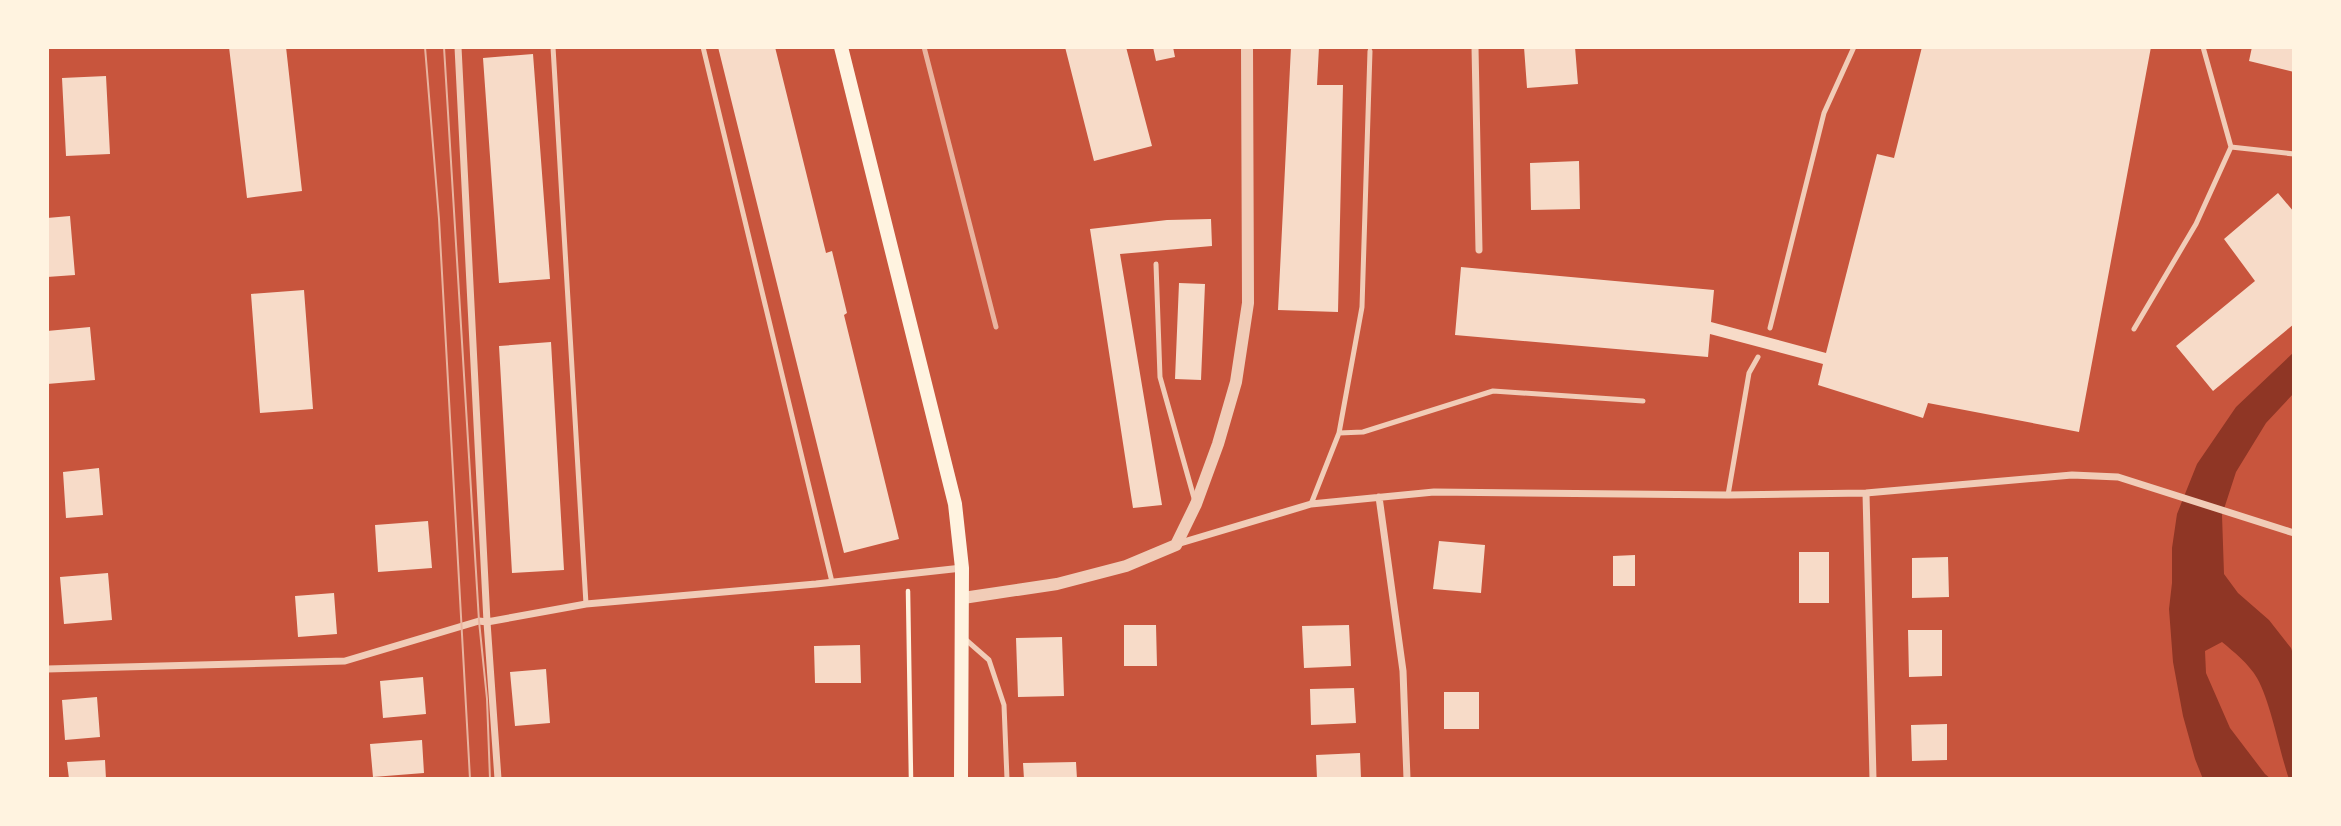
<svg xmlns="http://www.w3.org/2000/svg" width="2341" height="826" viewBox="0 0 2341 826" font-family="Raleway,sans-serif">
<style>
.water{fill:#8f3625}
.building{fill:#f7dbc8}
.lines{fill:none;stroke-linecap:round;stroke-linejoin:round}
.path{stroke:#fff3e0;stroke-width:4.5}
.service{stroke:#f1ccb7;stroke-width:5}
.minor{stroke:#f1ccb7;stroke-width:7}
.tertiary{stroke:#f1ccb7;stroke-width:12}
.secondary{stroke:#fff3e0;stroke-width:14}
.tram{stroke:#e9b49f;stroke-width:2}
.rail{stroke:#e9b49f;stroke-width:5}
</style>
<rect width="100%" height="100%" fill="#c8553d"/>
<path class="water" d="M 2294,352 L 2294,393 L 2266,423 L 2236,472 L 2222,515 L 2224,574 L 2238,593 L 2269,620 L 2291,648 L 2294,657 L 2294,779 L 2289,779 C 2279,750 2271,703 2257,678 C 2249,664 2234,652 2222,642 L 2205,651 L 2206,673 L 2230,728 L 2265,774 L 2271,779 L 2203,779 L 2195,759 L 2183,716 L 2173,662 L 2169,609 L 2172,583 L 2172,548 L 2177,514 L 2197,464 L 2236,407 Z"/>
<path class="building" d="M 229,47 L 286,47 L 302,191 L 247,198 Z
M 718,47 L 775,47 L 826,253 L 832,251 L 847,313 L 844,315 L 899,539 L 844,553 Z
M 1065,47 L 1126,47 L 1152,146 L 1094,161 Z
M 1153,47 L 1173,47 L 1175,57 L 1156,61 Z
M 1291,47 L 1319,47 L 1317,85 L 1343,85 L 1338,312 L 1278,310 Z
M 1524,47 L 1575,47 L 1578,84 L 1527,88 Z
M 1922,47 L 2151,47 L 2079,432 L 1928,403 L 1923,418 L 1818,385 L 1823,364 L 1710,334 L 1708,357 L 1455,335 L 1461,267 L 1714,290 L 1711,322 L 1826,353 L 1877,154 L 1894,158 Z
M 2252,47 L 2294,47 L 2294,72 L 2249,61 Z
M 533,54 L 550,279 L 499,283 L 483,58 Z
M 106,76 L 110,154 L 66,156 L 62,78 Z
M 1579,161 L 1580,209 L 1531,210 L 1530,163 Z
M 2278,193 L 2294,212 L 2294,324 L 2213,391 L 2176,346 L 2255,281 L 2224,239 Z
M 70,216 L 75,275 L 47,277 L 47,218 Z
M 1211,219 L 1212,246 L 1120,254 L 1162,505 L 1133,508 L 1090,229 L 1167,220 Z
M 1179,283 L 1205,284 L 1201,380 L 1175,379 Z
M 304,290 L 313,409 L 260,413 L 251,294 Z
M 90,327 L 95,380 L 47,384 L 47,331 Z
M 551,342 L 564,570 L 512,573 L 499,346 Z
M 99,468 L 103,515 L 66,518 L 63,472 Z
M 428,521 L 432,568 L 378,572 L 375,525 Z
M 1439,541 L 1485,545 L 1481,593 L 1433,589 Z
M 1799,552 L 1829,552 L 1829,603 L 1799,603 Z
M 1635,555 L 1635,586 L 1613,586 L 1613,556 Z
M 1948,557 L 1949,597 L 1912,598 L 1912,558 Z
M 108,573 L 112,620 L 64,624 L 60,577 Z
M 334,593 L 337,634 L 298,637 L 295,596 Z
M 1124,625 L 1156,625 L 1157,666 L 1124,666 Z
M 1349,625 L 1351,666 L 1304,668 L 1302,626 Z
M 1908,630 L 1942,630 L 1942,676 L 1909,677 Z
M 1062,637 L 1064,696 L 1018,697 L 1016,638 Z
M 860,645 L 861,683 L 815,683 L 814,646 Z
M 546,669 L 550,723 L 515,726 L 510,672 Z
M 423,677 L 426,714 L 383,718 L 380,681 Z
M 1354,688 L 1356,723 L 1311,725 L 1310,689 Z
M 1444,692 L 1479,692 L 1479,729 L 1444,729 Z
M 97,697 L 100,737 L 65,740 L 62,700 Z
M 1947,724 L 1947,760 L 1912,761 L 1911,725 Z
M 422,740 L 424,773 L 373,777 L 370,744 Z
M 1360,753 L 1361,779 L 1317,779 L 1316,755 Z
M 105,760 L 106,779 L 69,779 L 67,762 Z
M 1076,762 L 1077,779 L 1024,779 L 1023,763 Z"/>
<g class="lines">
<path class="path" d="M 908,591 L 911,779"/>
<path class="service" d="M 553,47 L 586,604
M 703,47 L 832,582
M 2231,147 L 2294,154
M 1156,264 L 1160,377 L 1194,498
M 1770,328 L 1824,113 L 1854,47
M 2134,329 L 2196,224 L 2231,147 L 2203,47
M 1339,433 L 1362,307 L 1370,51
M 1728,495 L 1749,373 L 1758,357
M 1311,504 L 1339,433 L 1363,432 L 1493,391 L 1643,401
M 965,639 L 989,660 L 1004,705 L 1007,779"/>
<path class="minor" d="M 458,47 L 487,622 L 498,779
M 1475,47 L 1479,250
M 1866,493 L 1873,779
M 1379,497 L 1403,671 L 1407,779
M 1177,544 L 1311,504 L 1434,492 L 1728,495 L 1866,493 L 2072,475 L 2118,477 L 2294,533
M 47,669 L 345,661 L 479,621 L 487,622 L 586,604 L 816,584 L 962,568"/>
<path class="tertiary" d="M 963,598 L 1057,584 L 1126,566 L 1176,545 L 1196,504 L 1218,444 L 1236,382 L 1248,303 L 1247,47"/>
<path class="secondary" d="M 841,47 L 955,504 L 962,568 L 961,779"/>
<path class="tram" d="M 425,47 L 439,219 L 470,779
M 444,47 L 479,621 L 487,699 L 490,779"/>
<path class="rail" d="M 924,47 L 996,327"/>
</g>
<rect width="2341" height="826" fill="none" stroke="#fff3e0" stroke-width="98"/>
</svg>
